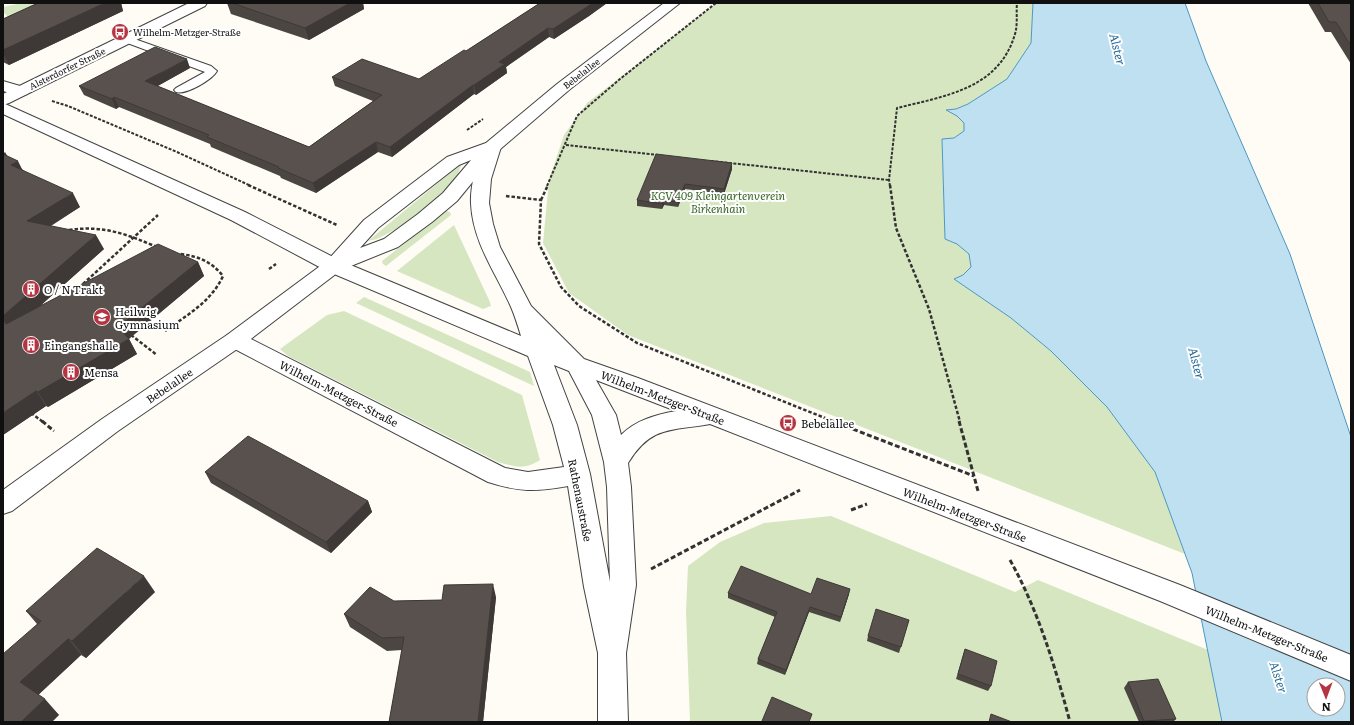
<svg xmlns="http://www.w3.org/2000/svg" width="1354" height="725" viewBox="0 0 1354 725" font-family="Literata,serif">
<style>
.green{fill:#d6e6c0}
.water{fill:#bee0f1;stroke:#4c98c1;fill-rule:evenodd}
.lines{fill:none;stroke-linecap:round;stroke-linejoin:round}
.service-casing{stroke:#434343;stroke-width:2}
.minor-casing{stroke:#434343;stroke-width:2}
.tertiary-casing{stroke:#434343;stroke-width:2}
.path-far2{stroke:#323232;stroke-width:2;stroke-dasharray:3 1.5;stroke-linecap:butt}
.path-far1{stroke:#323232;stroke-width:2.5;stroke-dasharray:3.5 2;stroke-linecap:butt}
.path{stroke:#323232;stroke-width:3;stroke-dasharray:5 2.5;stroke-linecap:butt}
.service{fill:#fff;fill-rule:evenodd}
.minor{fill:#fff;fill-rule:evenodd}
.tertiary{fill:#fff;fill-rule:evenodd}
.wall{fill:#4c4643}
.shaded-wall{fill:#3e3937}
.building{fill:#58514e;stroke:#3e3937}
.labels{text-anchor:middle;dominant-baseline:central;stroke-width:4;stroke-linejoin:round;paint-order:stroke}
.far-poi-label{font-size:9px;fill:#101010;stroke:#fff;text-anchor:start}
.far-street-label{font-size:9px;fill:#101010;stroke:#fff}
.park-label{font-size:11px;font-style:italic;fill:#366326;stroke:#fff}
.poi-label{font-size:11px;fill:#101010;stroke:#fff;text-anchor:start}
.street-label{font-size:11px;fill:#101010;stroke:#fff}
.water-label{font-size:12px;font-style:italic;fill:#246b97;stroke:#fff}
</style>
<rect width="100%" height="100%" fill="#fefcf5"/>
<path class="green" d="M 22,3 L 77,3 L 20,28 L 3,12 L 3,7 Z
M 717,3 L 1033,3 L 1031,43 L 1007,79 L 968,104 L 956,109 L 947,111 L 957,116 L 964,123 L 964,131 L 954,138 L 942,139 L 945,239 L 957,244 L 969,254 L 971,267 L 963,275 L 954,279 L 1011,318 L 1051,351 L 1107,407 L 1155,472 L 1185,554 L 628,335 L 569,293 L 543,243 L 549,180 L 564,135 L 587,103 Z
M 462,163 L 453,187 L 404,225 L 377,239 L 368,241 Z
M 446,211 L 450,212 L 451,215 L 386,266 L 383,264 L 382,261 Z
M 454,225 L 490,302 L 491,306 L 483,309 L 397,271 Z
M 364,297 L 530,372 L 534,386 L 356,303 Z
M 344,311 L 522,395 L 540,460 C 524,470 516,467 498,462 L 288,356 L 280,349 L 327,315 Z
M 831,516 L 1015,592 L 1038,580 L 1208,650 L 1222,722 L 690,722 L 686,611 L 688,566 L 720,542 L 764,523 Z"/>
<path class="water" d="M 1033,3 L 1185,3 L 1206,61 L 1290,254 L 1351,437 L 1351,722 L 1222,722 L 1192,573 L 1155,472 L 1107,407 L 1051,351 L 1011,318 L 954,279 L 963,275 L 971,267 L 969,254 L 957,244 L 945,239 L 942,139 L 954,138 L 964,131 L 964,123 L 957,116 L 946,110 L 956,109 L 968,104 L 1007,79 L 1031,43 ZM 1314,685 L 1338,685 L 1338,709 L 1314,709 Z"/>
<g class="lines">
<g class="service-casing">
<path id="service" d="M 126,36 L 211,66 L 217,71 C 212,80 186,95 176,92 L 174,90 L 176,88 L 205,72 L 122,41 L 121,39 L 122,37 Z"/>
</g>
<g class="minor-casing">
<path id="minor" d="M 3,81 L 27,88 L 29,91 L 27,94 L 21,96 L 3,91 Z
M 3,103 L 245,212 L 341,261 L 521,336 C 518,326 515,316 511,307 C 496,273 473,243 471,204 C 470,184 477,165 483,147 L 486,143 L 492,142 L 498,143 L 501,147 L 491,179 L 489,203 L 493,224 L 500,247 L 531,306 L 584,359 L 638,378 L 1180,585 L 1351,655 L 1351,681 L 1160,601 L 710,424 C 672,431 651,425 628,463 L 631,487 L 636,585 L 626,653 L 628,722 L 598,722 L 598,653 L 584,587 L 568,486 C 535,492 520,492 488,482 L 227,345 L 224,340 L 227,335 L 235,333 L 243,335 L 505,468 L 528,472 L 564,467 L 553,425 L 528,356 L 327,271 L 231,220 L 3,114 ZM 554,365 L 569,371 L 592,415 L 604,462 L 607,487 L 610,582 L 590,474 L 577,425 ZM 596,380 L 676,411 C 655,415 636,420 621,435 L 616,415 Z"/>
</g>
<g class="tertiary-casing">
<path id="tertiary" d="M 189,3 L 207,3 L 205,6 L 9,103 L 3,105 L 3,94 Z
M 664,3 L 680,3 L 569,90 L 498,151 L 457,201 L 432,222 L 398,247 L 341,270 L 243,345 L 118,431 L 12,511 L 3,514 L 3,490 L 102,419 L 227,335 L 327,261 L 364,220 L 447,157 L 486,143 L 557,84 ZM 471,160 L 443,193 L 418,214 L 384,239 L 360,248 L 378,228 L 459,165 Z"/>
</g>
<path class="path-far2" d="M 52,101 L 68,106 L 177,152 L 251,186
M 467,130 L 483,119
M 566,145 L 658,155
M 711,161 L 889,180
M 547,186 L 577,116 L 620,79 L 716,3
M 890,186 L 889,180 L 897,108 C 945,96 999,89 1015,34 C 1018,24 1016,13 1017,3"/>
<path class="path-far1" d="M 248,185 L 337,225
M 890,185 L 896,228 L 929,309 L 960,422
M 506,196 L 541,200 L 539,244 L 561,287 L 579,306 L 637,343 L 835,422
M 541,200 L 548,185
M 69,230 C 104,225 126,234 157,247
M 269,269 L 276,264
M 83,284 L 158,215
M 165,331 C 187,315 211,302 223,276 C 212,262 198,256 180,254
M 131,335 L 157,355
M 31,413 L 43,422"/>
<path class="path" d="M 42,421 L 54,431
M 832,421 L 974,476
M 959,421 L 978,491
M 851,510 L 867,504
M 1010,560 C 1038,610 1055,666 1070,722
M 651,569 L 800,490"/>
<use href="#service" class="service"/>
<use href="#minor" class="minor"/>
<use href="#tertiary" class="tertiary"/>
</g>
<path class="wall" d="M 38,3 L 121,3 L 123,11 L 9,65 L 3,62 L 3,19 Z
M 227,3 L 363,3 L 364,9 L 309,40 L 231,14 Z
M 540,3 L 607,3 L 589,16 L 554,39 L 549,37 L 506,67 L 507,73 L 476,95 L 474,94 L 392,157 L 378,152 L 316,193 L 281,178 L 280,176 L 211,147 L 210,144 L 119,107 L 116,109 L 84,95 L 79,86 L 190,68 L 157,86 L 309,147 L 373,101 L 335,86 L 332,77 L 419,79 L 466,51 Z
M 1308,3 L 1351,3 L 1351,64 L 1331,32 L 1325,32 Z
M 7,156 L 23,170 L 80,207 L 51,226 L 104,249 L 41,305 L 198,262 L 204,276 L 129,339 L 137,354 L 48,407 L 46,406 L 3,435 Z
M 732,163 L 732,169 L 724,194 L 685,189 L 678,207 L 664,205 L 662,209 L 637,206 L 637,200 Z
M 205,472 L 368,501 L 372,512 L 331,553 L 211,483 Z
M 155,592 L 86,658 L 81,655 L 38,695 L 59,715 L 3,722 L 37,624 L 26,611 Z
M 728,593 L 811,594 L 849,594 L 840,622 L 809,612 L 785,675 L 757,664 L 758,659 L 775,617 L 728,598 Z
M 496,597 L 483,722 L 389,722 L 402,650 L 387,651 L 350,627 L 344,614 L 394,601 L 442,600 Z
M 909,620 L 899,653 L 867,641 L 868,636 Z
M 965,649 L 991,686 L 988,691 L 956,679 Z
M 1128,682 L 1176,719 L 1173,722 L 1139,722 L 1124,688 Z"/>
<path class="shaded-wall" d="M 105,3 L 121,3 L 123,11 L 9,65 L 3,53 L 3,50 Z
M 350,3 L 363,3 L 364,9 L 309,40 L 305,28 Z
M 593,3 L 607,3 L 589,16 L 554,39 L 553,29 Z
M 548,28 L 549,37 L 506,67 L 507,73 L 476,95 L 474,85 L 499,62 Z
M 187,59 L 190,68 L 149,91 L 145,81 Z
M 473,85 L 474,94 L 392,157 L 390,147 Z
M 114,97 L 119,107 L 116,109 L 112,99 Z
M 376,142 L 378,152 L 316,193 L 313,183 Z
M 5,152 L 12,164 L 18,161 L 25,175 L 19,179 L 3,155 L 3,154 Z
M 732,163 L 732,169 L 724,194 L 724,189 Z
M 685,184 L 685,189 L 678,207 L 678,202 Z
M 73,193 L 80,207 L 35,235 L 27,221 Z
M 664,200 L 664,205 L 662,209 L 662,204 Z
M 96,235 L 104,249 L 11,332 L 3,319 L 3,316 Z
M 198,262 L 204,276 L 127,340 L 129,339 L 137,354 L 48,407 L 38,392 Z
M 36,391 L 46,406 L 3,435 L 3,413 Z
M 368,501 L 372,512 L 331,553 L 326,542 Z
M 144,576 L 155,592 L 86,658 L 72,641 Z
M 493,584 L 496,597 L 483,722 L 478,722 Z
M 850,589 L 849,594 L 840,622 L 841,617 Z
M 810,607 L 809,612 L 785,675 L 786,670 Z
M 68,639 L 81,655 L 35,698 L 20,682 Z
M 45,699 L 59,715 L 52,722 L 21,722 Z"/>
<path class="building" d="M 38,3 L 105,3 L 3,50 L 3,19 Z
M 232,3 L 350,3 L 305,28 Z
M 540,3 L 593,3 L 553,29 L 548,28 L 499,62 L 505,64 L 474,85 L 473,85 L 390,147 L 376,142 L 313,183 L 278,168 L 279,167 L 207,137 L 209,135 L 114,97 L 112,99 L 79,86 L 155,47 L 187,59 L 145,81 L 309,147 L 382,95 L 332,77 L 362,59 L 419,79 L 464,50 L 466,51 Z
M 1318,3 L 1351,3 L 1351,46 L 1336,22 L 1329,22 Z
M 3,154 L 18,161 L 11,165 L 73,193 L 27,221 L 96,235 L 3,316 Z
M 656,154 L 732,163 L 724,189 L 685,184 L 678,202 L 664,200 L 662,204 L 637,200 Z
M 158,244 L 198,262 L 118,327 L 129,339 L 38,392 L 36,391 L 3,413 L 3,319 L 6,324 Z
M 248,436 L 368,501 L 326,542 L 205,472 Z
M 97,548 L 144,576 L 72,641 L 68,639 L 20,682 L 45,699 L 21,722 L 3,722 L 3,654 L 41,621 L 26,611 Z
M 741,566 L 811,594 L 817,578 L 850,589 L 841,617 L 810,607 L 786,670 L 758,659 L 777,612 L 728,593 Z
M 493,584 L 478,722 L 389,722 L 404,637 L 382,638 L 344,614 L 370,587 L 394,601 L 442,600 L 444,585 Z
M 876,609 L 909,620 L 901,647 L 868,636 Z
M 965,649 L 997,661 L 991,686 L 958,674 Z
M 1158,679 L 1176,719 L 1144,721 L 1128,682 Z
M 772,697 L 812,714 L 809,722 L 764,722 L 762,721 Z
M 991,714 L 1012,722 L 989,722 Z"/>
<defs>
<g id="bus-disc" transform="scale(0.9)"><circle r="9.5" fill="#b43541" stroke="#fff"/><path d="M-5-6H5V4H4V6H2V4H-2V6H-4V4H-5ZM-3.5-4V0h7V-4ZM-3.5 1.2v1.5H-2V1.2ZM2 1.2v1.5H3.5V1.2Z" fill="#fff"/></g>
<g id="building-disc" transform="scale(0.9)"><circle r="9.5" fill="#b43541" stroke="#fff"/><path d="M-4-6H4V6H1V3H-1V6H-4ZM-2.5-4.3h1.7v1.8h-1.7ZM.8-4.3h1.7v1.8H.8ZM-2.5-1h1.7V.8h-1.7ZM.8-1h1.7V.8H.8Z" fill="#fff"/></g>
<g id="school-disc" transform="scale(0.9)"><circle r="9.5" fill="#b43541" stroke="#fff"/><path d="M0-5L7-2L0 1L-7-2ZM-4 1L0 2.5L4 1V4Q0 6-4 4Z" fill="#fff"/></g>
</defs>
<g fill-rule="evenodd">
<use href="#bus-disc" x="120" y="32"/>
<use href="#building-disc" x="31" y="289"/>
<use href="#school-disc" x="102" y="317"/>
<use href="#building-disc" x="31" y="345"/>
<use href="#building-disc" x="71" y="372"/>
<use href="#bus-disc" x="788" y="423"/>
</g>
<g class="labels">
<g class="far-poi-label">
<text x="133" y="32">Wilhelm-Metzger-Straße</text>
</g>
<g class="far-street-label">
<text transform="translate(67 68) rotate(-26)">Alsterdorfer Straße</text>
<text transform="translate(581 73) rotate(-38)">Bebelallee</text>
</g>
<g class="park-label">
<text x="718" y="195">KGV 409 Kleingartenverein<tspan x="718" dy="13">Birkenhain</tspan></text>
</g>
<g class="poi-label">
<text x="44" y="289">O / N Trakt</text>
<text x="115" y="311">Heilwig<tspan x="115" dy="13">Gymnasium</tspan></text>
<text x="44" y="345">Eingangshalle</text>
<text x="84" y="372">Mensa</text>
<text x="801" y="423">Bebelallee</text>
</g>
<g class="street-label">
<text transform="translate(169 385) rotate(-34)">Bebelallee</text>
<text transform="translate(339 393) rotate(27)">Wilhelm-Metzger-Straße</text>
<text transform="translate(663 397) rotate(21)">Wilhelm-Metzger-Straße</text>
<text transform="translate(581 500) rotate(79)">Rathenaustraße</text>
<text transform="translate(965 514) rotate(21)">Wilhelm-Metzger-Straße</text>
<text transform="translate(1267 633) rotate(22)">Wilhelm-Metzger-Straße</text>
</g>
<g class="water-label">
<text transform="translate(1118 49) rotate(76)">Alster</text>
<text transform="translate(1197 363) rotate(76)">Alster</text>
<text transform="translate(1279 677) rotate(72)">Alster</text>
</g>
</g>
<rect width="1354" height="725" fill="none" stroke="#101010" stroke-width="8"/>
<g transform="translate(1326 697) rotate(179)"><circle r="19" fill="#ffffff" stroke="#9f9f9f"/>
<path d="M0-3L7 15L0 10L-7 15Z" fill="#b43541"/>
<text y="-6" font-size="11" font-weight="bold" text-anchor="middle" fill="#101010">N</text>
</g>
</svg>
